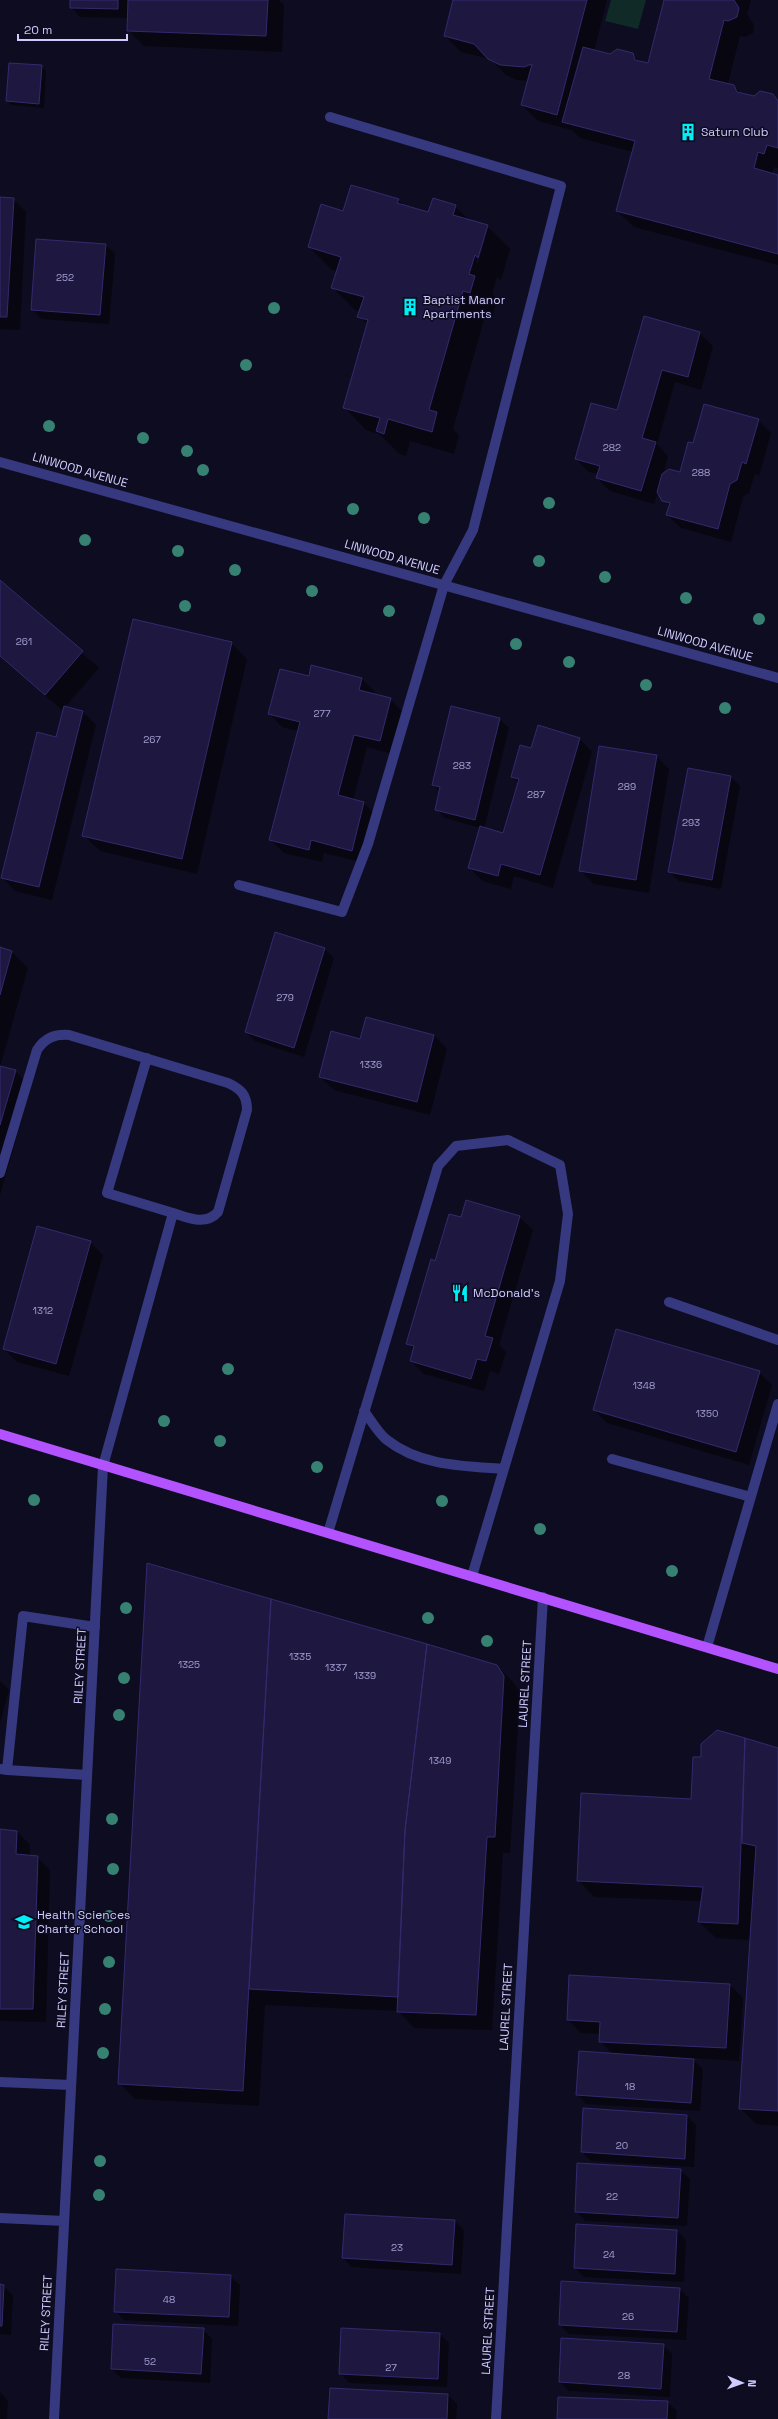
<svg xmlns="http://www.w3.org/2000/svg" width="778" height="2419" viewBox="0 0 778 2419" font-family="'Space Grotesk',sans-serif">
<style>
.pitch{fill:#0f2a27}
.shadow{fill:#0007;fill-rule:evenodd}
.building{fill:#1e1841;stroke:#332a6e}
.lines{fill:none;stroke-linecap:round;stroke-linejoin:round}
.lane{stroke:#373980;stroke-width:10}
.street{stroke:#373980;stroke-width:10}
.primary{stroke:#b253ff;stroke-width:10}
.tree{fill:#368171}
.labels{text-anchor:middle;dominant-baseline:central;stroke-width:3;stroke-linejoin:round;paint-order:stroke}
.number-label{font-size:10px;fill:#a29fd0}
.poi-label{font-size:12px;fill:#ceccff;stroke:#0e0c20;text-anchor:start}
.street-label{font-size:12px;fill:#ceccff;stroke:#0e0c20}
</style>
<rect width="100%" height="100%" fill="#0e0c20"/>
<path class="pitch" d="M 611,0 L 646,0 L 638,29 L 605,21 Z"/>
<path class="shadow" d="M 71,0 L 279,0 L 284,5 L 282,52 L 144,46 L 128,30 L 128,18 L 80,17 L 71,7 Z
M 454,0 L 607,0 L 594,51 L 611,55 L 632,54 L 640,62 L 648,64 L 665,0 L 751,0 L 747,14 L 754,25 L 753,33 L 745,37 L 740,36 L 728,84 L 734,86 L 742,94 L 778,101 L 778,168 L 774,167 L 772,174 L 778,176 L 778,265 L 634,227 L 617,211 L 633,152 L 580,138 L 572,130 L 538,121 L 522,105 L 528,81 L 517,80 L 506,75 L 490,59 L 461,52 L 445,36 Z
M 41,66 L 46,71 L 44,108 L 12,105 L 7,101 Z
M 0,198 L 13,199 L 26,212 L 20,330 L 0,329 Z
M 398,200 L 405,206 L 429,213 L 455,206 L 470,221 L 487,226 L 510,249 L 501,280 L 497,277 L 492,294 L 497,299 L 493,315 L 486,313 L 453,429 L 459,435 L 454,454 L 410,441 L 406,456 L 400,454 L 379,434 L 366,430 L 344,407 L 368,325 L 359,316 L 360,312 L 355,310 L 332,287 L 337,271 L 332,270 L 309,247 L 344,212 ZM 483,239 L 485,239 L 478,263 L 476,263 Z
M 106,245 L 115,254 L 109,324 L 41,319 L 32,309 Z
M 699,333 L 713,346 L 701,390 L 675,382 L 657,444 L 668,456 L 663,475 L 681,473 L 694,445 L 758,420 L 771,433 L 759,476 L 755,474 L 749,493 L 743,497 L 731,542 L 681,528 L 667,515 L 670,507 L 658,492 L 654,504 L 610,491 L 597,478 L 598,474 L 589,472 L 576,459 L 617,412 Z
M 0,581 L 99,668 L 65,707 L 83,712 L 96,725 L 52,900 L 15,891 L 2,877 L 57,738 L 64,707 L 62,710 L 0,657 Z
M 231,643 L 247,659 L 197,874 L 100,851 L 83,835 Z
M 312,666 L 362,679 L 375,692 L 374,695 L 390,699 L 403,712 L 393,754 L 367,747 L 353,800 L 364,803 L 377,816 L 365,863 L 324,853 L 322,862 L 284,853 L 271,840 L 298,731 L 282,727 L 269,713 L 309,677 Z
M 499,719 L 509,728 L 484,829 L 504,835 L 519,783 L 512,776 L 532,750 L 579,738 L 592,752 L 553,888 L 514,876 L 511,889 L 482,881 L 469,867 L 480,828 L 445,818 L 436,809 L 440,792 L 433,785 Z
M 656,756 L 669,769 L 649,893 L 594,884 L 580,870 Z
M 731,777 L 740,786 L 721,889 L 679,881 L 669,872 Z
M 0,948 L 12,952 L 28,968 L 0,1067 L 15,1071 L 31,1087 L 0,1195 Z
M 325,949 L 334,958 L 304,1057 L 255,1041 L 246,1032 Z
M 434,1035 L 447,1049 L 430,1115 L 334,1090 L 320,1077 L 361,1040 Z
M 519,1217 L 533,1230 L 499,1345 L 506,1352 L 499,1374 L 490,1371 L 484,1391 L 424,1374 L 411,1361 L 414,1350 L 408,1344 L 436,1262 L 462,1218 Z
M 90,1242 L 103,1255 L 69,1376 L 17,1362 L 4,1349 Z
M 759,1372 L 772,1385 L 749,1465 L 607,1423 L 594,1410 Z
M 148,1565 L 497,1666 L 513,1682 L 520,1693 L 510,1853 L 503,1853 L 492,2030 L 414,2028 L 398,2011 L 265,2005 L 259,2106 L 135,2099 L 119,2083 Z
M 0,1681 L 9,1690 L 0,1723 Z
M 718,1731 L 778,1749 L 778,2126 L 756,2124 L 740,2108 L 751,1940 L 716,1938 L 699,1922 L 702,1901 L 594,1897 L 578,1880 L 692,1800 L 702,1758 Z
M 0,1830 L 17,1831 L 30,1845 L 30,1856 L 37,1857 L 50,1870 L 46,2022 L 0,2021 Z
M 730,1985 L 743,1998 L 739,2061 L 692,2058 L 703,2069 L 700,2111 L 586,2104 L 577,2094 L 613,2054 L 600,2041 L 601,2034 L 581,2033 L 568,2020 Z
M 584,2109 L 687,2116 L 696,2125 L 694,2167 L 591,2161 L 582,2152 Z
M 680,2170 L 690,2179 L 687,2226 L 585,2221 L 576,2211 Z
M 455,2221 L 464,2230 L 461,2274 L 352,2267 L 343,2258 Z
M 677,2231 L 686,2240 L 684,2282 L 584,2277 L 575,2268 Z
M 230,2276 L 240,2285 L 238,2326 L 124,2320 L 115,2311 Z
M 0,2285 L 3,2286 L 13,2295 L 11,2335 L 0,2334 Z
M 680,2289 L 689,2298 L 686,2340 L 569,2334 L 560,2325 Z
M 203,2329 L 212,2339 L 210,2383 L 121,2378 L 112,2369 Z
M 342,2329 L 440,2334 L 449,2343 L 447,2387 L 349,2383 L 340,2373 Z
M 663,2345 L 672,2354 L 670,2397 L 569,2391 L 560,2382 Z
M 0,2392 L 8,2401 L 7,2419 L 0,2419 Z
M 448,2395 L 457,2404 L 456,2419 L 329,2419 Z
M 667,2402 L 677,2411 L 676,2419 L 558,2419 Z"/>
<path class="building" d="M 70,0 L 118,0 L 118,9 L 70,8 Z
M 128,0 L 268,0 L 266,36 L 127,31 Z
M 453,0 L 587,0 L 557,115 L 521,105 L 532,64 L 524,67 L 500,65 L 488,59 L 474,44 L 444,36 Z
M 664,0 L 734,0 L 739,8 L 737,17 L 728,21 L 724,20 L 709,79 L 734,85 L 737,92 L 754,96 L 760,91 L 773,94 L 778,101 L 778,148 L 767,145 L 764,154 L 758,152 L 754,168 L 778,175 L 778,254 L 616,211 L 635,141 L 562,122 L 583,47 L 610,54 L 617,49 L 633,53 L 635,60 L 648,63 Z
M 9,63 L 42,65 L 39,104 L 6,101 Z
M 351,185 L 399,199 L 397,203 L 428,212 L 433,198 L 456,205 L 453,215 L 488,225 L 478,258 L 475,255 L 469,274 L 475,276 L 470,293 L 463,291 L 429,410 L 437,412 L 432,432 L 388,419 L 384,434 L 376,431 L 380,418 L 343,408 L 368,320 L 357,317 L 364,297 L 331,288 L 341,257 L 308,247 L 321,204 L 343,211 Z
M 0,197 L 14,198 L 7,317 L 0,317 Z
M 36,239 L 106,244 L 100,315 L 31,310 Z
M 644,316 L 700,332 L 688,377 L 662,370 L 642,438 L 656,442 L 641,491 L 596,478 L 600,466 L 575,459 L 591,403 L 617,410 Z
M 704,404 L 759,419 L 746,464 L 742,462 L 737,480 L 730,484 L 718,529 L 666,515 L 670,503 L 662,501 L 657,492 L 662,474 L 669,469 L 680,472 L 688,442 L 693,443 Z
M 0,580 L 83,651 L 45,695 L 0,656 Z
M 133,619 L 232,642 L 182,859 L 82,836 Z
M 311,665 L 362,678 L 359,690 L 391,698 L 380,741 L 354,735 L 338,795 L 364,802 L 352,851 L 311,840 L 309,850 L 269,840 L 300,722 L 268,714 L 280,669 L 309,676 Z
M 64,706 L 83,711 L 39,887 L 1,878 L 37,732 L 56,737 Z
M 451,706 L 500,718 L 475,820 L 435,810 L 440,787 L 432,785 Z
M 538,725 L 580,738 L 540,875 L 501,864 L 498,876 L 468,868 L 480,826 L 503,833 L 519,779 L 511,777 L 520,745 L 531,748 Z
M 599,746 L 657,755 L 636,880 L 579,871 Z
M 688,768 L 731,776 L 712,880 L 668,872 Z
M 275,932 L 325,948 L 294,1048 L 245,1032 Z
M 0,947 L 12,951 L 0,995 Z
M 366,1017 L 434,1035 L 417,1102 L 319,1077 L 331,1031 L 360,1039 Z
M 0,1066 L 16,1070 L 0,1125 Z
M 466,1200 L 520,1216 L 485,1336 L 493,1338 L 486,1361 L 477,1359 L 471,1379 L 410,1361 L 414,1346 L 406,1344 L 431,1259 L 435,1261 L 449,1214 L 461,1217 Z
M 37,1226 L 91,1241 L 56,1364 L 3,1349 Z
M 616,1329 L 760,1371 L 736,1452 L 593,1410 Z
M 147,1563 L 271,1599 L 243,2091 L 118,2084 Z
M 271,1599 L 427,1644 L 405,1830 L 398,1997 L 249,1989 Z
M 427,1644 L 497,1665 L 504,1676 L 495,1837 L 487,1837 L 476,2015 L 397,2012 L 405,1830 Z
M 717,1730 L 745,1738 L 738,1924 L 698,1922 L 703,1887 L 577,1881 L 581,1793 L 691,1799 L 693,1757 L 701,1757 L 701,1744 Z
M 745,1738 L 778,1748 L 778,2111 L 739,2109 L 756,1846 L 742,1843 Z
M 0,1829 L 17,1831 L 16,1854 L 38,1856 L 33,2009 L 0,2009 Z
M 569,1975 L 730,1984 L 726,2048 L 599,2042 L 600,2022 L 567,2020 Z
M 579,2051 L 694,2059 L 691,2103 L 576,2095 Z
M 583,2108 L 687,2115 L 685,2159 L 581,2152 Z
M 577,2163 L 681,2169 L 678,2218 L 575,2212 Z
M 345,2214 L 455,2220 L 452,2265 L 342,2258 Z
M 576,2224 L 677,2230 L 675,2274 L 574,2268 Z
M 116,2269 L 231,2275 L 229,2317 L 114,2312 Z
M 561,2281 L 680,2288 L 677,2332 L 559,2325 Z
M 0,2284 L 4,2285 L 2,2326 L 0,2326 Z
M 113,2324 L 204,2328 L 201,2374 L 111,2369 Z
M 341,2328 L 440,2333 L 438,2379 L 339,2374 Z
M 561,2338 L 664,2344 L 661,2389 L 559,2382 Z
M 330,2388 L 448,2394 L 447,2419 L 328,2419 Z
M 558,2397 L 668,2401 L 667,2419 L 557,2419 Z"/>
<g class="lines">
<path class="lane" d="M 239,885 L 342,912 L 368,844 L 444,585 L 473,530 L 561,186 L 330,117
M 147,1058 L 107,1193 L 173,1213
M 0,1173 L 37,1050 C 45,1038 54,1034 69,1035 L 228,1083 C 241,1089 247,1095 247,1110 L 218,1212 C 205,1226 189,1218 173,1213 L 103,1466
M 669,1302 L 778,1340
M 364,1411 C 371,1420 378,1433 387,1440 C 420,1466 464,1466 504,1469
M 612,1459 L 751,1497
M 328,1533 L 438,1166 L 456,1146 L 508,1140 L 560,1165 L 568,1214 L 560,1281 L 472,1576
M 707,1647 L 778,1404
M 0,1769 L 7,1770 L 23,1616 L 95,1627
M 7,1770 L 87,1775
M 0,2082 L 71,2085"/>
<path class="street" d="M 0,462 L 778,678
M 0,2218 L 64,2221
M 54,2419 L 103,1466
M 496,2419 L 543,1597"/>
<path class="primary" d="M 0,1434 L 778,1669"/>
</g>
<g class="tree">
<circle cx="274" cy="308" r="6"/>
<circle cx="246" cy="365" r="6"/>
<circle cx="49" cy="426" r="6"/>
<circle cx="143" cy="438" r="6"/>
<circle cx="187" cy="451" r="6"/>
<circle cx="203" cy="470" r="6"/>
<circle cx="549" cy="503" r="6"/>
<circle cx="353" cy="509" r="6"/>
<circle cx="424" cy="518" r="6"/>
<circle cx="85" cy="540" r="6"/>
<circle cx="178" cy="551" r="6"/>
<circle cx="539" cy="561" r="6"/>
<circle cx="235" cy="570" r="6"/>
<circle cx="605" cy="577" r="6"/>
<circle cx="312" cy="591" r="6"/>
<circle cx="686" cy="598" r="6"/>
<circle cx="185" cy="606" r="6"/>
<circle cx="389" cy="611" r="6"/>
<circle cx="759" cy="619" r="6"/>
<circle cx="516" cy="644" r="6"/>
<circle cx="569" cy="662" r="6"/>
<circle cx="646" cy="685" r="6"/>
<circle cx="725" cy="708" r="6"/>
<circle cx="228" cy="1369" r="6"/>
<circle cx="164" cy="1421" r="6"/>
<circle cx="220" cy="1441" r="6"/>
<circle cx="317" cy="1467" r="6"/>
<circle cx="34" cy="1500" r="6"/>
<circle cx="442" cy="1501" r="6"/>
<circle cx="540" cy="1529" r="6"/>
<circle cx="672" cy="1571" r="6"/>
<circle cx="126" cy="1608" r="6"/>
<circle cx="428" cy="1618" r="6"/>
<circle cx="487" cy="1641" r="6"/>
<circle cx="124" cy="1678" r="6"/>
<circle cx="119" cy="1715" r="6"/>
<circle cx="112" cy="1819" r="6"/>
<circle cx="113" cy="1869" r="6"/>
<circle cx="109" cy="1916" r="6"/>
<circle cx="109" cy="1962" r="6"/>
<circle cx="105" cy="2009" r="6"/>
<circle cx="103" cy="2053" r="6"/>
<circle cx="100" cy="2161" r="6"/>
<circle cx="99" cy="2195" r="6"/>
</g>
<defs>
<g id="building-bare" transform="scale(1.38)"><path d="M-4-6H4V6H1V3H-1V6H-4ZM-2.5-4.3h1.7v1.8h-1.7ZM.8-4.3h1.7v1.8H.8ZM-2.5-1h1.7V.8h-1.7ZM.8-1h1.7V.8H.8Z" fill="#00eff7" stroke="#0e0c20" stroke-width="2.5" paint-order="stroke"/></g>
<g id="restaurant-bare" transform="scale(1.38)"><path d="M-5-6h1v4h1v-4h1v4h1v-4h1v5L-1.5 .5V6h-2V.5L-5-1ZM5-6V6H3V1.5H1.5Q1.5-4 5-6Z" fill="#00eff7" stroke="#0e0c20" stroke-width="2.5" paint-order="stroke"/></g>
<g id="school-bare" transform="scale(1.38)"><path d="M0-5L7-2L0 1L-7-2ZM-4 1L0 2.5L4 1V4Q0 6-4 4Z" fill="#00eff7" stroke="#0e0c20" stroke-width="2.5" paint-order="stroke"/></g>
</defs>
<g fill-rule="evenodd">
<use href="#building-bare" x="688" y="132"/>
<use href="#building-bare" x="410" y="307"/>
<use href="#restaurant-bare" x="460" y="1293"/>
<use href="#school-bare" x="24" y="1922"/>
</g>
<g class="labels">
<g class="number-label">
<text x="65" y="277">252</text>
<text x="612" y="447">282</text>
<text x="701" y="472">288</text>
<text x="24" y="641">261</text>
<text x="322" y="713">277</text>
<text x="152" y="739">267</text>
<text x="462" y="765">283</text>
<text x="627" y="786">289</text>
<text x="536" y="794">287</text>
<text x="691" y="822">293</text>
<text x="285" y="997">279</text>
<text x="371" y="1064">1336</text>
<text x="43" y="1310">1312</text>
<text x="644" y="1385">1348</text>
<text x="707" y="1413">1350</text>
<text x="300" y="1656">1335</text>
<text x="189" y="1664">1325</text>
<text x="336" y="1667">1337</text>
<text x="365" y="1675">1339</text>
<text x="440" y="1760">1349</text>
<text x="630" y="2086">18</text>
<text x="622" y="2145">20</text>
<text x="612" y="2196">22</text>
<text x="397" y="2247">23</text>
<text x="609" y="2254">24</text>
<text x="169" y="2299">48</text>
<text x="628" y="2316">26</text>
<text x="150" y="2361">52</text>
<text x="391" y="2367">27</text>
<text x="624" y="2375">28</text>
</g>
<g class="poi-label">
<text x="701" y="132">Saturn Club</text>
<text x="423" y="300">Baptist Manor<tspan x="423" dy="14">Apartments</tspan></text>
<text x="473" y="1293">McDonald's</text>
<text x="37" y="1915">Health Sciences<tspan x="37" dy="14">Charter School</tspan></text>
</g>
<g class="street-label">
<text transform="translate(80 470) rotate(16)">LINWOOD AVENUE</text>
<text transform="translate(392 557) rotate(16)">LINWOOD AVENUE</text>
<text transform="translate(705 644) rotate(16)">LINWOOD AVENUE</text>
<text transform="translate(80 1666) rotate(-87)">RILEY STREET</text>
<text transform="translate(525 1684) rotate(-87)">LAUREL STREET</text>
<text transform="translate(63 1990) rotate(-87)">RILEY STREET</text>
<text transform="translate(506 2007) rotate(-87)">LAUREL STREET</text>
<text transform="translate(46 2313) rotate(-87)">RILEY STREET</text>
<text transform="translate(488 2331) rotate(-87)">LAUREL STREET</text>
</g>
</g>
<g transform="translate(742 2383) rotate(92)" stroke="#0e0c20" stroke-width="3" paint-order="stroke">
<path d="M0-3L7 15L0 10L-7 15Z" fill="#ceccff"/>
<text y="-6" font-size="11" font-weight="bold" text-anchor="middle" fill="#ceccff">N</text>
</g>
<path d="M18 34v6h109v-6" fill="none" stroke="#ceccff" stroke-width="2"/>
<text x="24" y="34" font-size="12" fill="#ceccff" stroke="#0e0c20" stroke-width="3" paint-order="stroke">20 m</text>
</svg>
